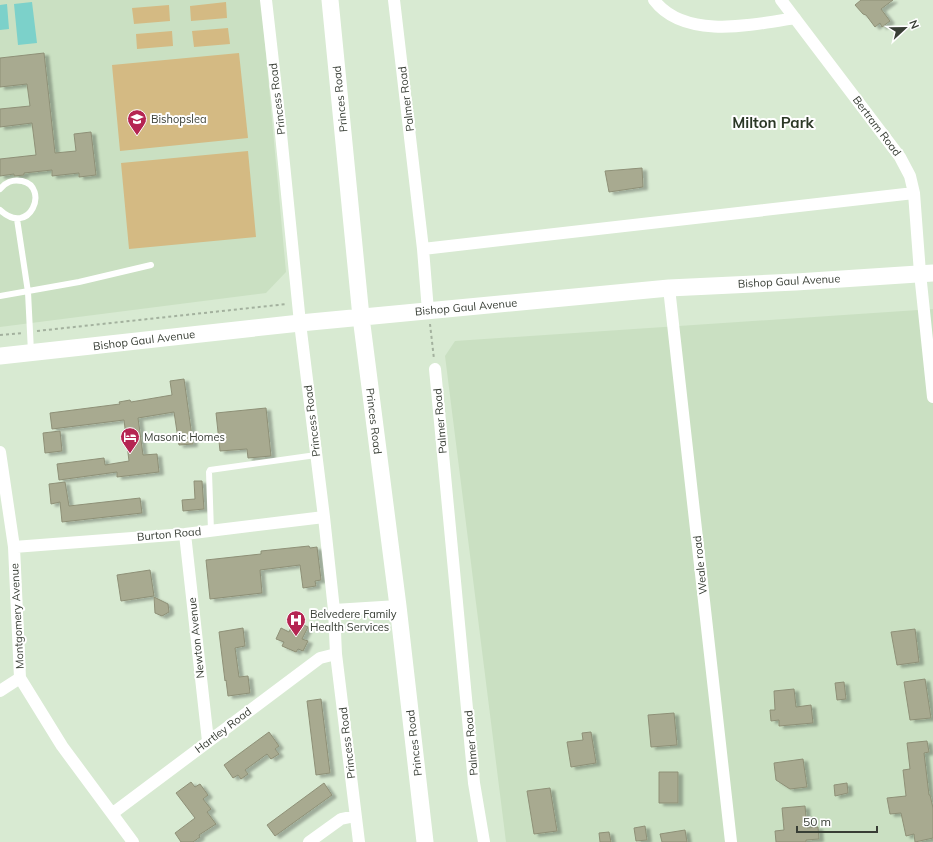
<svg xmlns="http://www.w3.org/2000/svg" width="933" height="842" viewBox="0 0 933 842" font-family="Mulish,sans-serif">
<style>
.built{fill:#cae0c2}
.green{fill:#d4ba83}
.water{fill:#7cd1ca}
.building{fill:#a8aa90;stroke:#8e9077;filter:url(#shadow)}
.lines{fill:none;stroke-linecap:round;stroke-linejoin:round}
.path{stroke:#a3b19e;stroke-width:2;stroke-dasharray:3 3;stroke-linecap:butt}
.service{stroke:#fff;stroke-width:6}
.minor{stroke:#fff;stroke-width:12}
.secondary{stroke:#fff;stroke-width:17}
.labels{text-anchor:middle;dominant-baseline:central;stroke-width:4;stroke-linejoin:round;paint-order:stroke}
.street-label{font-size:11px;fill:#383e35;stroke:#fff}
.poi-label{font-size:11px;fill:#383e35;stroke:#fff;text-anchor:start}
.district-label{font-size:15px;font-weight:bold;fill:#2b3826;stroke:#fff}
</style>
<defs>
<filter id="shadow"><feDropShadow dx="4.5" dy="2.5" stdDeviation="1" flood-color="#0004"/></filter>
</defs>
<rect width="100%" height="100%" fill="#d8ead2"/>
<path class="built" d="M 0,0 L 261,0 L 286,272 L 266,293 L 0,327 Z
M 933,309 L 933,842 L 506,842 L 445,356 L 455,341 Z"/>
<path class="green" d="M 226,2 L 227,18 L 191,21 L 190,6 Z
M 169,5 L 170,21 L 134,24 L 132,8 Z
M 228,28 L 230,44 L 194,47 L 192,31 Z
M 172,31 L 173,46 L 137,49 L 136,34 Z
M 239,53 L 248,138 L 120,151 L 112,65 Z
M 248,151 L 256,237 L 129,249 L 121,163 Z"/>
<path class="water" d="M 32,2 L 37,43 L 18,45 L 14,4 Z
M 7,4 L 9,29 L 0,30 L 0,5 Z"/>
<path class="building" d="M 861,0 L 893,0 L 881,9 L 890,21 L 882,27 L 880,23 L 875,27 L 866,15 L 863,14 L 855,5 Z
M 44,53 L 55,153 L 76,151 L 74,134 L 91,132 L 96,175 L 79,177 L 79,173 L 52,176 L 52,170 L 24,173 L 24,175 L 14,176 L 14,174 L 0,176 L 0,159 L 36,155 L 32,123 L 0,127 L 0,109 L 30,106 L 27,84 L 0,87 L 0,58 Z
M 642,168 L 643,187 L 609,192 L 605,171 Z
M 184,379 L 193,444 L 179,445 L 174,412 L 138,418 L 143,455 L 157,454 L 159,472 L 117,477 L 117,472 L 59,480 L 57,464 L 104,458 L 105,465 L 129,461 L 124,420 L 52,429 L 50,413 L 120,404 L 119,402 L 130,400 L 131,402 L 172,395 L 170,381 Z
M 266,408 L 271,456 L 248,458 L 247,449 L 220,451 L 216,413 Z
M 60,431 L 62,451 L 45,453 L 43,433 Z
M 194,481 L 202,481 L 204,509 L 183,511 L 182,500 L 195,499 Z
M 65,482 L 69,506 L 140,498 L 142,513 L 62,522 L 60,502 L 51,504 L 49,484 Z
M 309,546 L 310,548 L 317,547 L 321,580 L 315,581 L 316,586 L 303,588 L 300,565 L 260,570 L 262,593 L 210,599 L 206,560 L 261,554 L 261,551 Z
M 150,570 L 154,596 L 121,601 L 117,575 Z
M 154,597 L 168,604 L 169,612 L 162,616 L 155,613 Z
M 294,621 L 308,627 L 302,639 L 308,641 L 303,651 L 298,649 L 296,652 L 282,646 L 284,642 L 276,639 L 281,628 L 289,632 Z
M 243,628 L 245,646 L 235,648 L 239,677 L 248,676 L 250,693 L 228,696 L 226,680 L 225,681 L 219,632 Z
M 915,629 L 919,662 L 897,665 L 891,632 Z
M 925,679 L 931,718 L 910,720 L 904,682 Z
M 844,682 L 846,699 L 837,700 L 835,683 Z
M 794,689 L 796,707 L 811,705 L 813,723 L 779,726 L 779,720 L 771,721 L 770,710 L 775,710 L 774,691 Z
M 321,699 L 330,773 L 316,775 L 307,701 Z
M 674,713 L 677,745 L 651,747 L 648,715 Z
M 269,732 L 279,746 L 275,749 L 279,754 L 271,759 L 267,754 L 245,770 L 248,774 L 241,779 L 238,775 L 233,778 L 224,765 Z
M 591,732 L 596,763 L 571,767 L 567,742 L 583,740 L 582,733 Z
M 927,741 L 929,752 L 924,753 L 929,795 L 930,795 L 933,808 L 933,838 L 915,842 L 914,834 L 906,836 L 901,813 L 890,814 L 887,798 L 906,796 L 903,770 L 910,769 L 907,743 Z
M 803,759 L 807,787 L 790,789 L 776,780 L 774,763 Z
M 659,772 L 678,772 L 678,803 L 659,803 Z
M 191,782 L 195,787 L 200,784 L 208,795 L 203,799 L 211,809 L 207,812 L 216,824 L 199,835 L 200,837 L 193,842 L 181,842 L 175,833 L 195,818 L 176,793 Z
M 324,783 L 332,795 L 275,836 L 267,825 Z
M 847,783 L 848,793 L 835,796 L 834,785 Z
M 550,788 L 557,831 L 534,834 L 527,791 Z
M 805,806 L 807,828 L 818,827 L 819,839 L 806,840 L 806,842 L 776,842 L 775,831 L 784,830 L 782,808 Z
M 645,826 L 647,840 L 636,841 L 634,828 Z
M 685,830 L 687,842 L 662,842 L 660,834 Z
M 609,832 L 611,842 L 600,842 L 599,833 Z"/>
<g class="lines">
<path class="path" d="M 430,324 L 434,359
M 37,331 L 287,304
M 0,335 L 23,333"/>
<path class="service" d="M 0,189 C 6,182 12,179 22,181 C 50,187 30,238 0,210
M 17,219 L 28,292 L 31,352
M 0,296 L 79,282 L 151,265
M 211,531 L 209,472 L 210,470 L 316,455"/>
<path class="minor" d="M 266,0 L 280,124 L 300,323 L 324,517 L 334,610 L 336,654 L 359,842
M 394,0 L 423,249 L 428,311
M 654,0 C 684,40 752,25 795,18
M 781,0 L 900,157 L 910,176 L 914,193 L 920,273 L 933,397
M 423,249 L 914,193
M 669,288 L 731,842
M 435,369 L 474,783 L 484,842
M 0,452 L 14,547 L 20,678 L 62,746 L 133,842
M 185,534 L 208,741
M 14,547 L 185,534 L 324,517
M 334,610 L 398,606
M 0,691 L 20,678
M 113,813 L 320,658 L 336,654
M 309,842 L 341,819 L 355,816"/>
<path class="secondary" d="M 330,0 L 361,317 L 398,606 L 425,842
M 0,356 L 300,323 L 669,288 L 796,282 L 933,273"/>
</g>
<defs>
<g id="school-pin" transform="scale(1)"><path d="M0 17L-7.5 6A9.5 9.5 0 1 1 7.5 6Z" fill="#b52552" stroke="#fff"/><path d="M0-5L7-2L0 1L-7-2ZM-4 1L0 2.5L4 1V4Q0 6-4 4Z" fill="#fff"/></g>
<g id="hotel-pin" transform="scale(1)"><path d="M0 17L-7.5 6A9.5 9.5 0 1 1 7.5 6Z" fill="#b52552" stroke="#fff"/><path d="M-6-4.5h1.5V1H6V5H4.5V3h-9V5H-6ZM-4 0a1.8 1.8 0 1 1 3.6 0ZM.5 0V-2.5h3Q6-2.5 6 0Z" fill="#fff"/></g>
<g id="hospital-pin" transform="scale(1)"><path d="M0 17L-7.5 6A9.5 9.5 0 1 1 7.5 6Z" fill="#b52552" stroke="#fff"/><path d="M-5-5h3v3.5h4V-5h3V5h-3V1.5h-4V5h-3Z" fill="#fff"/></g>
</defs>
<g fill-rule="evenodd">
<use href="#school-pin" x="137" y="119"/>
<use href="#hotel-pin" x="130" y="437"/>
<use href="#hospital-pin" x="296" y="620"/>
</g>
<g class="labels">
<g class="street-label">
<text transform="translate(277 99) rotate(-97)">Princess Road</text>
<text transform="translate(340 99) rotate(-96)">Princes Road</text>
<text transform="translate(406 99) rotate(-97)">Palmer Road</text>
<text transform="translate(877 126) rotate(53)">Bertram Road</text>
<text transform="translate(789 281) rotate(-3)">Bishop Gaul Avenue</text>
<text transform="translate(466 307) rotate(-5)">Bishop Gaul Avenue</text>
<text transform="translate(144 340) rotate(-7)">Bishop Gaul Avenue</text>
<text transform="translate(312 421) rotate(-97)">Princess Road</text>
<text transform="translate(374 421) rotate(83)">Princes Road</text>
<text transform="translate(440 421) rotate(-95)">Palmer Road</text>
<text transform="translate(169 534) rotate(-5)">Burton Road</text>
<text transform="translate(700 565) rotate(-96)">Weale road</text>
<text transform="translate(17 616) rotate(-93)">Montgomery Avenue</text>
<text transform="translate(196 638) rotate(-96)">Newton Avenue</text>
<text transform="translate(223 730) rotate(-37)">Hartley Road</text>
<text transform="translate(347 743) rotate(-97)">Princess Road</text>
<text transform="translate(414 743) rotate(-97)">Princes Road</text>
<text transform="translate(471 743) rotate(-95)">Palmer Road</text>
</g>
<g class="poi-label">
<text x="151" y="119">Bishopslea</text>
<text x="144" y="437">Masonic Homes</text>
<text x="310" y="614">Belvedere Family<tspan x="310" dy="13">Health Services</tspan></text>
</g>
<g class="district-label">
<text x="773" y="122">Milton Park</text>
</g>
</g>
<g transform="translate(905 28) rotate(68)" stroke="#ffffff" stroke-width="3" paint-order="stroke">
<path d="M0-3L7 15L0 10L-7 15Z" fill="#383e35"/>
<text y="-6" font-size="11" font-weight="bold" text-anchor="middle" fill="#383e35">N</text>
</g>
<path d="M797 826v6h80v-6" fill="none" stroke="#383e35" stroke-width="2"/>
<text x="803" y="826" font-size="12" fill="#383e35" stroke="#ffffff" stroke-width="3" paint-order="stroke">50 m</text>
</svg>
